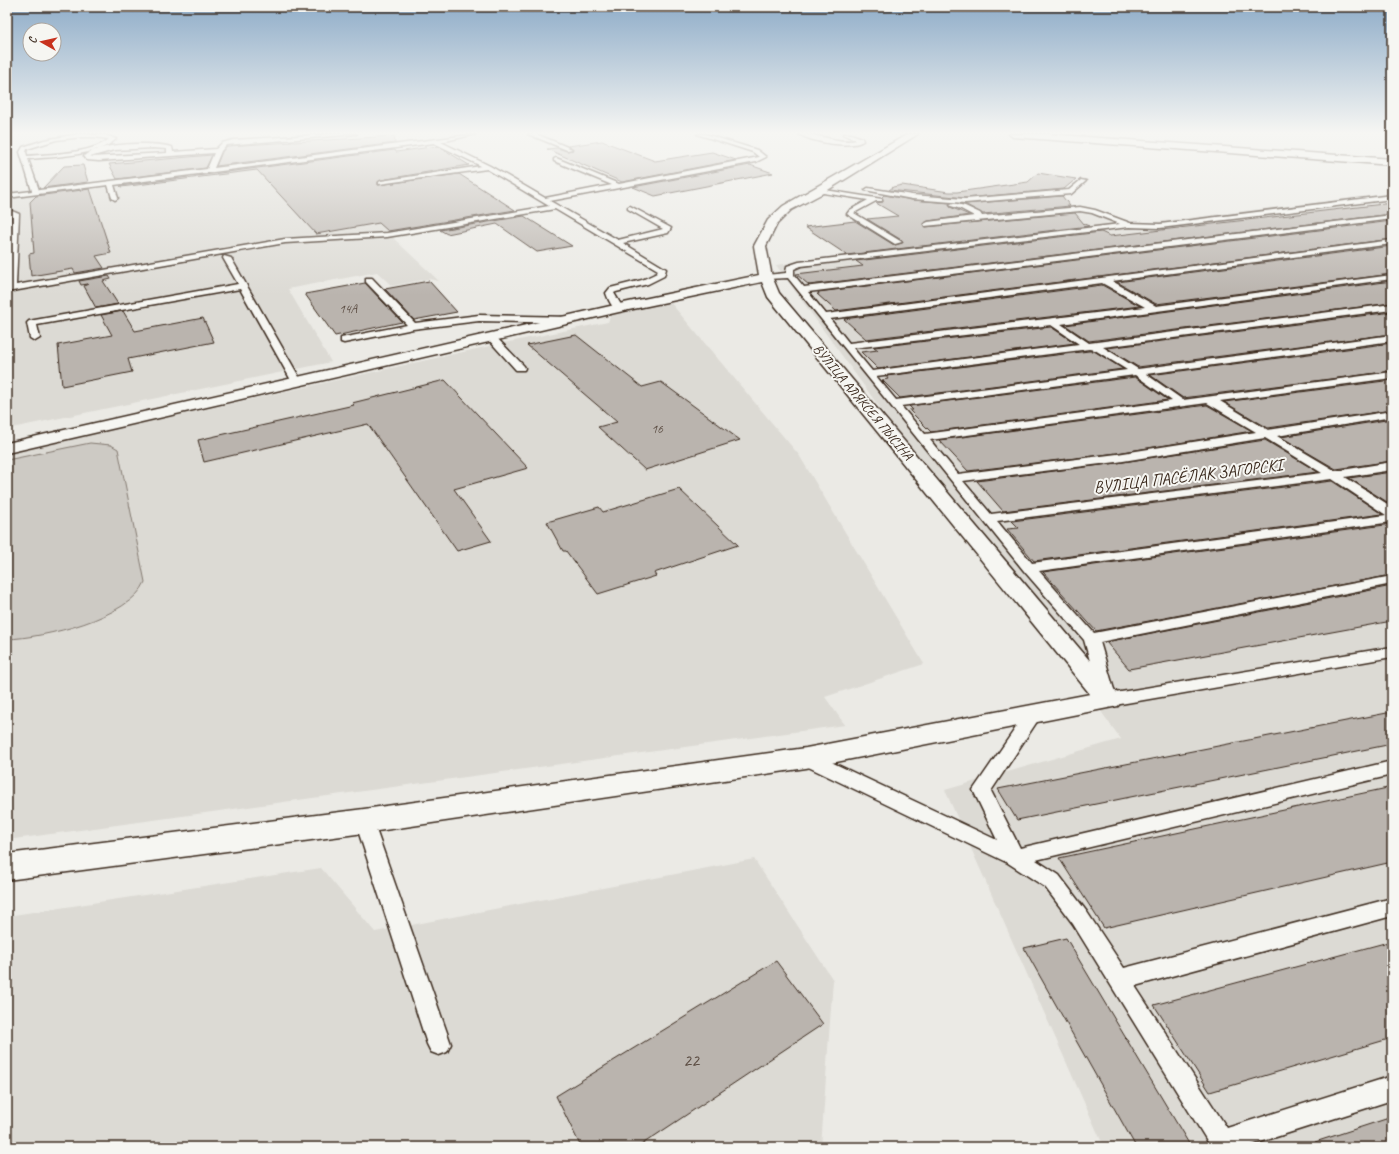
<svg xmlns="http://www.w3.org/2000/svg" width="1399" height="1154" viewBox="0 0 1399 1154" font-family="Caveat,sans-serif">
<style>
.built{fill:#dcdad4}
.green{fill:#cdcac4;stroke:#847a71}
.building{fill:#bab4ae;stroke:#3b2a1e}
.lines{fill:none;stroke-linecap:round;stroke-linejoin:round}
.service-casing{stroke:#3b2a1e;stroke-width:3}
.minor-casing{stroke:#3b2a1e;stroke-width:3}
.secondary-casing{stroke:#3b2a1e;stroke-width:3}
.primary-casing{stroke:#3b2a1e;stroke-width:3}
.service{fill:#f6f6f2;fill-rule:evenodd}
.minor{fill:#f6f6f2;fill-rule:evenodd}
.secondary{fill:#f6f6f2;fill-rule:evenodd}
.primary{fill:#f6f6f2;fill-rule:evenodd}
.labels{text-anchor:middle;dominant-baseline:central;stroke-width:4;stroke-linejoin:round;paint-order:stroke}
.far-number-label{font-size:13px;fill:#5b4c42}
.far-street-label{font-size:14px;fill:#3b2a1e;stroke:#f6f6f2}
.street-label{font-size:17px;fill:#3b2a1e;stroke:#f6f6f2}
.near-number-label{font-size:18px;fill:#5b4c42}
</style>
<rect width="100%" height="100%" fill="#ebeae5"/>
<filter id="ink" filterUnits="userSpaceOnUse"><feTurbulence type="fractalNoise" baseFrequency=".025" numOctaves="2"/><feDisplacementMap in="SourceGraphic" scale="8" xChannelSelector="R" yChannelSelector="G"/><feConvolveMatrix kernelMatrix="1 2 1 2 8 2 1 2 1" color-interpolation-filters="sRGB"/></filter>
<g filter="url(#ink)">
<path class="built" d="M 315,159 L 332,160 L 373,181 L 440,227 L 391,236 L 439,281 L 429,279 L 392,286 L 377,272 L 288,289 L 331,362 L 7,429 L 7,199 Z
M 1392,193 L 1392,1147 L 1104,1147 L 945,790 L 1121,739 L 776,265 L 941,243 L 914,225 L 1086,206 L 1129,225 Z
M 670,302 L 799,455 L 924,664 L 825,697 L 845,725 L 7,840 L 7,453 L 499,344 L 608,322 L 611,314 Z
M 754,859 L 833,980 L 821,1147 L 7,1147 L 7,916 L 321,868 L 375,932 Z"/>
<path class="green" d="M 90,443 L 111,445 L 118,449 L 145,582 C 130,618 43,638 7,639 L 7,460 Z"/>
<path class="building" d="M 394,136 L 395,143 L 216,166 L 222,152 L 227,146 Z
M 602,141 L 655,161 L 712,152 L 736,160 L 622,182 L 547,149 L 557,148 L 567,151 L 573,150 L 568,146 Z
M 438,146 L 469,165 L 381,180 L 378,182 L 378,185 L 459,174 L 515,210 L 388,231 L 379,223 L 316,234 L 257,170 L 121,187 L 120,186 L 395,150 L 396,152 Z
M 212,155 L 206,168 L 117,179 L 109,164 Z
M 83,165 L 88,182 L 43,188 L 64,166 Z
M 750,165 L 773,173 L 655,196 L 633,187 Z
M 1038,173 L 1076,179 L 1064,189 L 965,198 L 889,190 L 893,187 L 902,185 L 949,192 L 957,192 L 1028,182 Z
M 90,189 L 111,253 L 96,256 L 104,268 L 75,273 L 73,269 L 31,276 L 29,254 L 34,253 L 30,202 L 36,196 Z
M 884,195 L 912,200 L 950,203 L 950,207 L 969,215 L 928,221 L 923,224 L 925,227 L 1075,213 L 1084,224 L 1089,226 L 847,255 L 805,227 L 855,221 L 894,245 L 902,243 L 903,241 L 867,219 L 898,216 L 876,203 L 883,202 L 882,197 Z
M 1062,196 L 1070,206 L 983,214 L 965,204 Z
M 1392,203 L 1392,214 L 809,285 L 796,274 L 863,266 L 856,261 L 1101,232 L 1110,236 Z
M 524,216 L 572,246 L 537,252 L 497,224 L 447,234 L 440,230 Z
M 1392,221 L 1392,239 L 836,311 L 817,294 L 819,294 L 818,292 Z
M 1392,246 L 1392,274 L 1156,304 L 1117,282 Z
M 109,276 L 111,279 L 103,281 L 118,304 L 96,308 L 84,286 L 88,284 L 81,285 L 79,281 Z
M 429,281 L 457,312 L 414,320 L 385,289 Z
M 1392,281 L 1392,303 L 1089,341 L 1065,325 Z
M 365,283 L 402,322 L 335,336 L 305,294 Z
M 1102,285 L 1140,306 L 866,339 L 844,319 Z
M 123,311 L 135,331 L 203,318 L 214,342 L 128,359 L 132,372 L 62,386 L 58,345 L 112,335 L 101,315 Z
M 1392,312 L 1392,334 L 1138,367 L 1107,348 Z
M 1051,327 L 1075,343 L 878,369 L 861,352 L 878,350 L 874,347 Z
M 576,335 L 642,387 L 661,382 L 740,440 L 645,470 L 598,427 L 617,422 L 527,345 Z
M 1392,343 L 1392,371 L 1183,398 L 1150,375 Z
M 1089,351 L 1094,351 L 1123,369 L 900,398 L 882,380 L 888,379 L 886,376 Z
M 1135,377 L 1168,400 L 931,432 L 909,410 L 913,410 L 909,406 Z
M 445,380 L 528,468 L 454,489 L 491,541 L 457,551 L 368,424 L 204,462 L 198,440 L 354,405 L 352,403 Z
M 1392,380 L 1392,410 L 1268,428 L 1224,402 Z
M 1207,405 L 1252,431 L 1117,453 L 968,471 L 939,440 Z
M 1392,419 L 1392,461 L 1336,469 L 1281,437 Z
M 1265,440 L 1318,472 L 1003,511 L 977,481 L 1117,463 Z
M 1392,472 L 1392,505 L 1349,478 Z
M 1332,481 L 1382,514 L 1034,561 L 1007,529 L 1019,528 L 1012,521 Z
M 679,489 L 738,545 L 654,573 L 656,576 L 598,594 L 566,551 L 563,551 L 547,522 L 599,507 L 603,512 Z
M 1392,524 L 1392,575 L 1096,631 L 1043,572 Z
M 1392,586 L 1392,621 L 1129,669 L 1106,642 Z
M 1392,712 L 1392,744 L 1017,820 L 998,789 Z
M 1392,787 L 1392,862 L 1104,928 L 1059,858 Z
M 1066,938 L 1191,1147 L 1136,1147 L 1024,948 Z
M 1392,941 L 1392,1038 L 1210,1092 L 1154,1005 Z
M 776,961 L 823,1024 L 638,1147 L 581,1147 L 556,1096 Z
M 1392,1117 L 1392,1147 L 1315,1147 L 1315,1142 Z"/>
<g class="lines">
<g class="service-casing">
<path id="service" d="M 78,134 L 105,135 L 116,139 C 99,156 52,157 28,159 L 39,190 L 207,169 L 214,153 L 99,161 L 87,160 L 84,156 C 99,142 152,142 172,147 L 173,152 L 216,149 L 222,143 L 233,140 L 331,134 L 357,134 L 226,145 L 221,151 L 214,168 L 476,134 L 441,142 L 490,166 L 545,198 L 612,185 L 554,161 L 554,159 L 556,158 L 619,184 L 759,157 L 753,152 L 697,134 L 705,134 L 757,150 L 766,157 L 756,162 L 550,201 L 618,240 L 663,229 L 628,209 L 628,207 L 630,206 L 671,228 L 668,233 L 623,243 L 666,269 L 664,276 L 648,284 L 616,292 L 614,293 L 623,308 L 619,311 C 612,309 608,299 606,293 L 610,288 L 642,280 L 657,273 L 658,270 L 555,209 L 387,237 L 285,243 L 7,292 L 12,215 L 7,213 L 7,209 L 19,214 L 16,285 L 285,239 L 387,233 L 549,206 L 487,169 L 379,184 L 379,182 L 381,181 L 481,166 L 434,143 L 114,185 L 118,198 L 115,200 L 112,198 L 108,185 L 7,198 L 7,194 L 32,191 L 20,152 L 23,147 L 44,140 ZM 82,137 L 94,137 L 109,139 C 92,154 49,154 27,156 L 26,152 L 27,149 L 56,140 ZM 153,148 L 167,149 L 167,153 L 90,157 L 114,150 Z
M 528,134 L 536,134 L 572,149 L 567,150 Z
M 799,134 C 819,133 837,144 857,140 L 843,134 L 851,134 L 862,138 L 863,141 C 850,149 811,142 799,134 Z
M 1081,180 L 1086,181 L 1071,194 L 965,203 L 912,199 L 865,190 L 868,188 L 912,195 L 965,199 L 1069,190 Z
M 819,189 L 882,199 L 882,201 L 876,201 L 854,213 L 902,242 L 895,244 L 847,214 L 850,210 L 868,200 L 817,192 L 817,190 Z
M 1392,195 L 1392,199 L 1160,228 L 1129,227 L 801,266 L 794,269 L 794,275 L 804,287 L 1392,215 L 1392,219 L 808,292 L 826,314 L 1392,240 L 1392,244 L 1112,281 L 1156,306 L 1392,275 L 1392,279 L 1061,324 L 1089,343 L 1392,304 L 1392,310 L 1103,347 L 1138,369 L 1392,335 L 1392,341 L 1146,374 L 1183,400 L 1392,372 L 1392,378 L 1220,401 L 1268,430 L 1392,411 L 1392,417 L 1277,436 L 1336,471 L 1392,462 L 1392,470 L 1345,477 L 1392,507 L 1392,522 L 1039,571 L 1094,633 L 1392,576 L 1392,584 L 1100,642 L 1115,693 L 1392,647 L 1392,657 L 1109,706 L 1103,704 L 1101,700 L 1084,640 L 1024,571 L 788,278 L 766,279 L 762,277 L 766,275 L 786,273 L 787,266 L 799,262 L 1120,224 L 1092,213 L 1080,211 L 925,226 L 924,224 L 928,222 L 974,216 L 961,209 L 951,206 L 950,205 L 953,203 L 965,206 L 980,213 L 982,216 L 1080,207 L 1095,210 L 1130,223 L 1160,224 ZM 1102,283 L 1145,307 L 849,343 L 830,319 ZM 1051,325 L 1079,344 L 872,371 L 853,348 ZM 1089,349 L 1095,350 L 1127,370 L 896,400 L 876,376 ZM 1135,375 L 1172,401 L 925,434 L 901,406 ZM 1207,403 L 1256,432 L 1117,454 L 958,474 L 930,440 ZM 1265,438 L 1322,473 L 991,514 L 963,481 L 1117,462 ZM 1332,479 L 1386,515 L 1032,563 L 997,521 Z
M 224,256 L 231,258 L 302,382 L 301,384 L 293,384 L 292,382 L 240,289 L 37,325 L 40,338 L 35,341 L 30,338 L 27,323 L 29,321 L 238,284 L 223,258 Z
M 366,278 L 372,278 L 415,323 L 479,315 L 570,317 L 575,320 L 570,323 L 479,321 L 413,329 L 344,343 L 341,342 L 341,338 L 407,325 L 366,282 Z
M 491,334 L 494,335 L 524,366 L 525,368 L 524,370 L 516,370 L 488,339 L 486,337 Z
M 1034,708 L 1040,710 L 1042,714 L 991,791 L 1020,848 L 1392,761 L 1392,775 L 1036,860 L 1059,875 L 1087,912 L 1124,968 L 1392,898 L 1392,916 L 1135,986 L 1227,1128 L 1392,1076 L 1392,1100 L 1245,1147 L 1211,1147 L 1073,924 L 1045,887 L 1008,863 L 800,763 L 797,758 L 800,753 L 806,751 L 812,753 L 997,840 L 973,790 L 1028,710 Z
M 364,813 L 371,816 L 373,821 L 451,1044 L 447,1052 L 439,1055 L 431,1052 L 427,1044 L 355,821 L 357,816 Z"/>
</g>
<g class="minor-casing">
<path id="minor" d="M 766,273 L 771,274 L 779,293 L 1118,694 L 1122,700 L 1118,706 L 806,768 L 364,833 L 7,880 L 7,854 L 364,809 L 806,748 L 1090,694 L 768,297 L 760,277 Z"/>
</g>
<g class="secondary-casing">
<path id="secondary" d="M 908,134 L 918,134 L 823,193 L 791,210 L 777,224 L 766,246 L 772,277 L 771,280 L 619,312 L 7,453 L 7,443 L 619,304 L 759,275 L 754,246 L 768,220 L 783,206 Z"/>
</g>
<g class="primary-casing">
<path id="primary" d="M 1009,134 L 1046,134 L 1392,159 L 1392,165 L 1013,137 Z"/>
</g>
<use href="#service" class="service"/>
<use href="#minor" class="minor"/>
<use href="#secondary" class="secondary"/>
<use href="#primary" class="primary"/>
</g>
</g>
<linearGradient id="sky" x2="0" y2="1"><stop stop-color="#8eacc8"/><stop offset="0.45" stop-color="#f6f6f3"/><stop offset="1" stop-color="#f6f6f3" stop-opacity="0"/></linearGradient>
<rect width="1399" height="295" fill="url(#sky)"/>
<g class="labels">
<g class="far-number-label">
<text x="348" y="309">14А</text>
<text x="657" y="429">16</text>
</g>
<g class="far-street-label">
<text transform="translate(863 402) rotate(50)">ВУЛІЦА АЛЯКСЕЯ ПЫСІНА</text>
</g>
<g class="street-label">
<text transform="translate(1188 476) rotate(-7)">ВУЛІЦА ПАСЁЛАК ЗАГОРСКІ</text>
</g>
<g class="near-number-label">
<text x="691" y="1060">22</text>
</g>
</g>
<rect width="1399" height="1154" fill="none" stroke="#f6f6f2" stroke-width="24"/>
<rect x="12" y="12" width="1375" height="1130" fill="none" stroke="#3b2a1e" stroke-width="1.5" filter="url(#ink)"/>
<g transform="translate(42 42) rotate(278)"><circle r="19" fill="#f6f6f2" stroke="#aba49d"/>
<path d="M0-3L7 15L0 10L-7 15Z" fill="#c8321e"/>
<text y="-6" font-size="11" font-weight="bold" text-anchor="middle" fill="#3b2a1e">С</text>
</g>
</svg>
